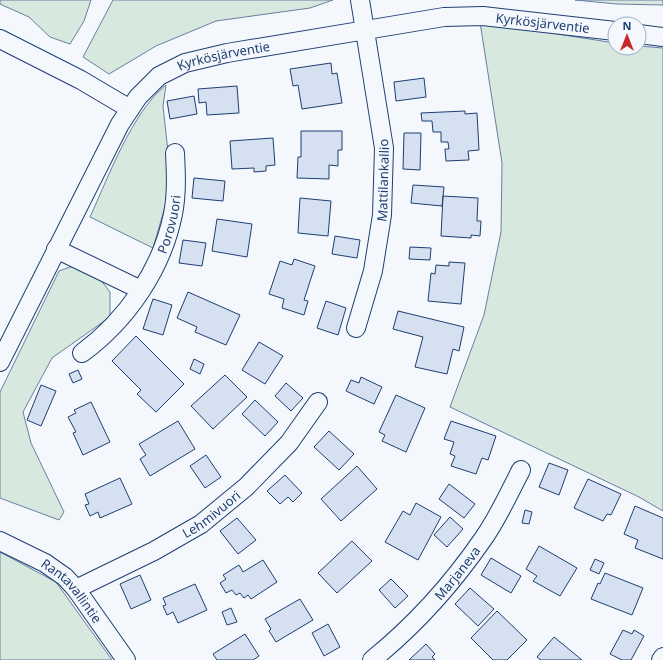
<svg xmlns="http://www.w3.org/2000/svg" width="663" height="660" viewBox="0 0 663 660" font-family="'Noto Sans',sans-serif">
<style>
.green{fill:#d7e8df;stroke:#687fa3}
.building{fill:#d5e0f0;stroke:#1d3f73}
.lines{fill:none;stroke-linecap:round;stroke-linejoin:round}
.minor-casing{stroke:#1d3f73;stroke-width:20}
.minor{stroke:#f4f7fb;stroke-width:18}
.labels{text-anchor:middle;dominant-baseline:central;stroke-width:3;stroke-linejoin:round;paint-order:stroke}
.street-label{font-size:13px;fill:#1d3f73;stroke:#f4f7fb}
</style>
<rect width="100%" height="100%" fill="#f4f7fb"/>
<path class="green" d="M 0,0 L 91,0 L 84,21 L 70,44 L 50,37 L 29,17 L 0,4 Z
M 113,0 L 333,0 L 310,8 L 216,21 L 156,46 L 109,74 L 83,57 Z
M 575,0 L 663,0 L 663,5 L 617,4 Z
M 480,22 L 615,43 L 615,48 L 639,48 L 639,46 L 663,48 L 663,511 L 639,497 L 450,407 L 484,315 L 501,232 L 502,163 Z
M 166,85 L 163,106 L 168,152 L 169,193 L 153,248 L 90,217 C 108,178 132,112 166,85 Z
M 73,266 L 97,275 L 110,292 L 110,317 L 52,358 L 23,412 L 31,443 L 64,512 L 59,520 L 0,498 L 0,392 L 59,271 Z
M 0,552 L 56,582 L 112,660 L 0,660 Z"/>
<path class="building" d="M 331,63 L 332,74 L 337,73 L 342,103 L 302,109 L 298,85 L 293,86 L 290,69 Z
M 424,78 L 426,97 L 396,101 L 394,82 Z
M 237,86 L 239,113 L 207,115 L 206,102 L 199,103 L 198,89 Z
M 194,96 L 197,114 L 170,119 L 167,101 Z
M 465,111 L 465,114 L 477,113 L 479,150 L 468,151 L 469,160 L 446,161 L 445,149 L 449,149 L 448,142 L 441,142 L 441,132 L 433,132 L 432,121 L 422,121 L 421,113 Z
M 301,131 L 342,131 L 342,150 L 338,150 L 338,166 L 329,165 L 329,179 L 297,178 L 298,157 L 301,157 Z
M 404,133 L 421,133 L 420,170 L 403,169 Z
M 273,138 L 275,165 L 266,166 L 266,171 L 254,172 L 254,168 L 232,169 L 230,141 Z
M 194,178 L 225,181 L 223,201 L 192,198 Z
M 413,185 L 444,187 L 442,206 L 411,203 Z
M 443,196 L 478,198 L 477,221 L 481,221 L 480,236 L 471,235 L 471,238 L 441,236 Z
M 300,198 L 331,201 L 328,236 L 298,233 Z
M 217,219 L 252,224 L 247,257 L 212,251 Z
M 335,236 L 360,240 L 357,258 L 332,254 Z
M 183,240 L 206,243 L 202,266 L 179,263 Z
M 410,247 L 431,248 L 430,260 L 409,259 Z
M 294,259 L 315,266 L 304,300 L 308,301 L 304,315 L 282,308 L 284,299 L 269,294 L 280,261 L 292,265 Z
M 449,262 L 465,263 L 461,304 L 428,301 L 431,273 L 435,274 L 436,265 L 449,266 Z
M 188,292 L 240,315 L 226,345 L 195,332 L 197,327 L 177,318 Z
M 153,299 L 172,305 L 163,335 L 143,329 Z
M 326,301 L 346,308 L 338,335 L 317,328 Z
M 398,311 L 464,327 L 459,351 L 453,349 L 447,374 L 415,367 L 423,337 L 393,329 Z
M 136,336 L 184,384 L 156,412 L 137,394 L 141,390 L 112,361 Z
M 259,342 L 283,356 L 265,384 L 242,370 Z
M 194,359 L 204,364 L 200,374 L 190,369 Z
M 78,370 L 82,379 L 73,383 L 69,374 Z
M 225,375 L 247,397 L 213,429 L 191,406 Z
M 361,377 L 382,387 L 374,404 L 346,391 L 351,380 L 359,383 Z
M 286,383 L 303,398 L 291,411 L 275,396 Z
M 41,385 L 56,391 L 41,426 L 27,420 Z
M 396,395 L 425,408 L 406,452 L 382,441 L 385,435 L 379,432 Z
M 255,400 L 278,422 L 265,436 L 242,414 Z
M 91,402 L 110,442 L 83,455 L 73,433 L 76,432 L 68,417 L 76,413 L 74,410 Z
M 178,421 L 195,449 L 150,476 L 140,459 L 146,455 L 139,444 Z
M 451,421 L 496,436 L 488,460 L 482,458 L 476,474 L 451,466 L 455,456 L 450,454 L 454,442 L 444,439 Z
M 329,431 L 354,454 L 339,470 L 314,447 Z
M 206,455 L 221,477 L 205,488 L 190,466 Z
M 549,463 L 568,470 L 559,495 L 539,487 Z
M 357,466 L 377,489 L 341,521 L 321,499 Z
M 285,475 L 302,493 L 293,502 L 288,497 L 280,504 L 267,491 Z
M 120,478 L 132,504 L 100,518 L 98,512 L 90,516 L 85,505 L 89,504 L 85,494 Z
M 588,479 L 621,494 L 611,515 L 607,514 L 603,521 L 574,508 Z
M 449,484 L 475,504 L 464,518 L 439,499 Z
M 416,503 L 441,517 L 418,560 L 385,542 L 403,511 L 410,515 Z
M 635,506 L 663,518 L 663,559 L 635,548 L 638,540 L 624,534 Z
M 525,510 L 532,512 L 529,524 L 522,523 Z
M 450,517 L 463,529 L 447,547 L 434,535 Z
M 237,518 L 256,540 L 238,554 L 220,531 Z
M 352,541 L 372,561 L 337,593 L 318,573 Z
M 539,546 L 577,568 L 560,596 L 533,581 L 537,576 L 526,569 Z
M 491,558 L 521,576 L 511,593 L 481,575 Z
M 595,559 L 604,563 L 599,574 L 590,570 Z
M 263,560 L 277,582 L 251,599 L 248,595 L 244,598 L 240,593 L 236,595 L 232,590 L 226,593 L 220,583 L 226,579 L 223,575 L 239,565 L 243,572 Z
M 605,573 L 643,588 L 632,615 L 591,599 L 598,583 L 600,584 Z
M 140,575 L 151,600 L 131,609 L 120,584 Z
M 391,579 L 408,596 L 395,608 L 379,590 Z
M 195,584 L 207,610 L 178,623 L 173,612 L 167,615 L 163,606 L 166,605 L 163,598 Z
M 470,588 L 494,609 L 478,626 L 455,604 Z
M 300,599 L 313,620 L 276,642 L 269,631 L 271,629 L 265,619 Z
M 231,608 L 237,622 L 227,625 L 222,612 Z
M 497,611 L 527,640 L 507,660 L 493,660 L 471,638 Z
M 328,624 L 340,647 L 324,656 L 312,633 Z
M 623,630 L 632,634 L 634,630 L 644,636 L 631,660 L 622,660 L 610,654 Z
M 245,634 L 259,656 L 253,660 L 217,660 L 213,654 Z
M 554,637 L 582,660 L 541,660 L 537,657 Z
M 426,644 L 435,654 L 432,657 L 435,660 L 409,660 Z"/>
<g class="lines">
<g class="minor-casing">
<g id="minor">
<path d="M 639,34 L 663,37"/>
<path d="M 0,39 L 81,80 L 130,109"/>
<path d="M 56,249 L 141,290"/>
<path id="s1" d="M 356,328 L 373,271 L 382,215 L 384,148 L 360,0"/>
<path id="s2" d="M 82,353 C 127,320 162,269 173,214 C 177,194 176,173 175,153"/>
<path id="s3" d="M 0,362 L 120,124 L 138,97 L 159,76 L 185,63 L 227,53 L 444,17 L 483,16 L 615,31"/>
<path id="s4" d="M 0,541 L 45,563 L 65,577 L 76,589 L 126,660"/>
<path id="s5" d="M 76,589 L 154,551 L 201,524 L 246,487 L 289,443 L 318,402"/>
<path id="s6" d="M 372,660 C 414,626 452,584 483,539 C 498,518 509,493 521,470"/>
<path d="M 661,660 L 663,657"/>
</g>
</g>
<use href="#minor" class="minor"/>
</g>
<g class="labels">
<g class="street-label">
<text stroke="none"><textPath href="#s3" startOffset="720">Kyrkösjärventie</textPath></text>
<text stroke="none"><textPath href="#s3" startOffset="397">Kyrkösjärventie</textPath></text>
<text stroke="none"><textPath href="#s1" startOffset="151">Mattilankallio</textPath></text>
<text stroke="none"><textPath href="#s2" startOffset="159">Porovuori</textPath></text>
<text stroke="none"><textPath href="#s5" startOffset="155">Lehmivuori</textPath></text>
<text stroke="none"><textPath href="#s6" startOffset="122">Marjaneva</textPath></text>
<text stroke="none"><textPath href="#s4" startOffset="89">Rantavallintie</textPath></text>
</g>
</g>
<g transform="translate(627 36)"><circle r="19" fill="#f4f7fb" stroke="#9eadc5"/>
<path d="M0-3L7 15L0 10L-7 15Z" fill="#c62828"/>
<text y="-6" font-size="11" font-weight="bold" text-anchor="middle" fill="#1d3f73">N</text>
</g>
</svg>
